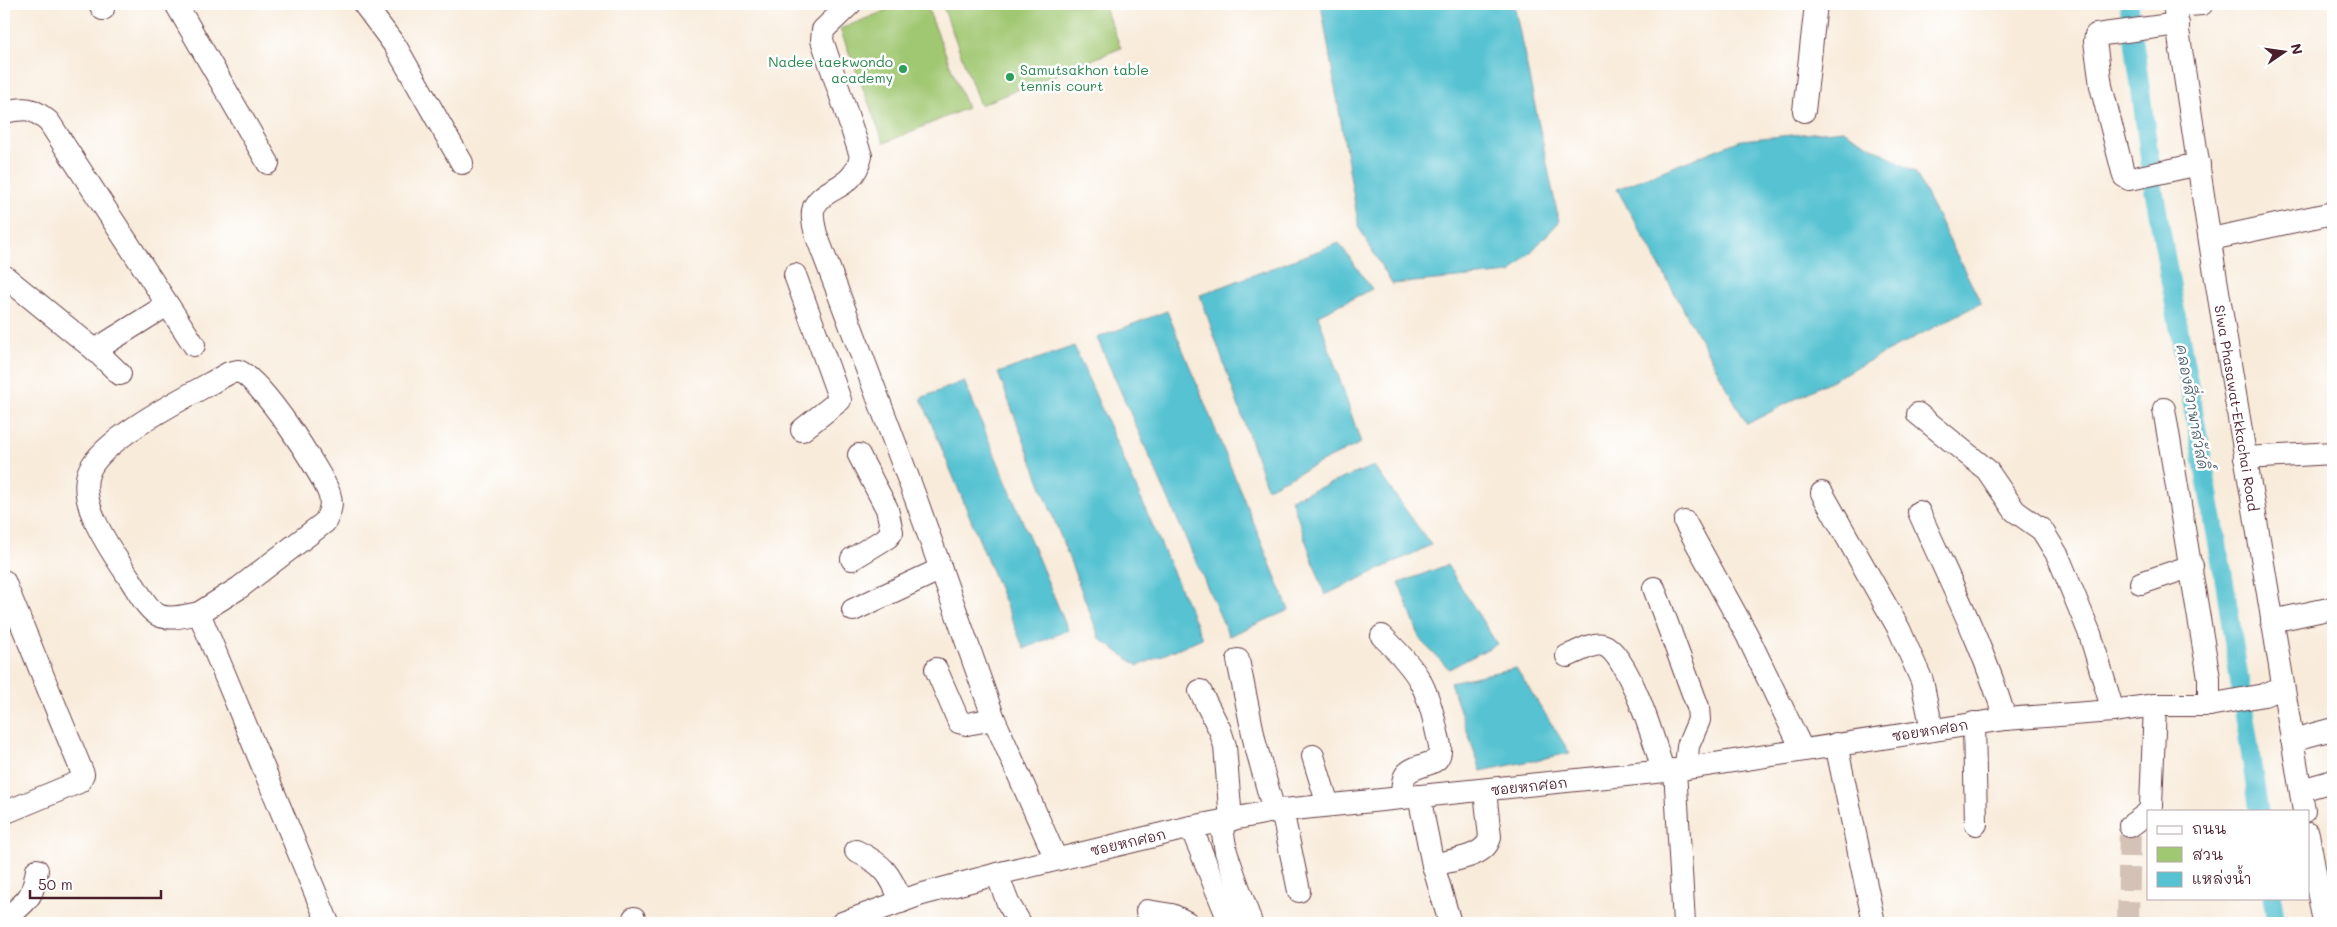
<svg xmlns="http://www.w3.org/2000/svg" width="2337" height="927" viewBox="0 0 2337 927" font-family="Mali,'Playpen Sans Thai',sans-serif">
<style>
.green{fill:#a0c771;stroke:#75734e}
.water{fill:#57c2d2;stroke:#50707e}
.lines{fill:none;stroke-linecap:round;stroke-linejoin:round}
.canal{stroke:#57c2d2;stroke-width:19}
.minor-tunnel{stroke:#d5c2b7;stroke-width:22;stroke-dasharray:22 11;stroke-linecap:butt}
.minor-casing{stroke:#643e45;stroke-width:24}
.minor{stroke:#fff;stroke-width:22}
.leisure-dot{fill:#2e9e5b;stroke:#fff;stroke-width:2}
.labels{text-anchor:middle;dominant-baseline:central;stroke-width:5;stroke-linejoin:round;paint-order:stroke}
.leisure-label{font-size:14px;fill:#27864d;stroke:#fff;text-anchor:end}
.street-label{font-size:14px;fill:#4a1f2b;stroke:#fff}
.water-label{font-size:15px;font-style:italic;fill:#4f606e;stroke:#fff}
</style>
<rect width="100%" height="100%" fill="#fff"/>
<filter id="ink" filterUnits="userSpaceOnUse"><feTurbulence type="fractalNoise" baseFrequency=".02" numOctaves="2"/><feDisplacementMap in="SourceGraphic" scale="10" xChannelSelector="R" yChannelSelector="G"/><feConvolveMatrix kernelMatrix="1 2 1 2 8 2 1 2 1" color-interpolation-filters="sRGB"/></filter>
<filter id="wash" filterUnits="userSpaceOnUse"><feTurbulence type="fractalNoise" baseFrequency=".0096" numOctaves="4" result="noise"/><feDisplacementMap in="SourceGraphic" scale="20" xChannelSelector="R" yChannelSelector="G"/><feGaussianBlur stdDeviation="1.12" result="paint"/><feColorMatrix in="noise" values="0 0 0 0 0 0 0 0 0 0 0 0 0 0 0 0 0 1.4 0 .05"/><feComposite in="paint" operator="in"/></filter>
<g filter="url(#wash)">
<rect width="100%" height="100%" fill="#f8ebda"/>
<path class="green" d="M 902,4 L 926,4 L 967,108 L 884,143 L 840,29 Z
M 942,4 L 1103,4 L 1121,48 L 980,105 Z"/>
<path class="water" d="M 1321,4 L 1514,4 L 1559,222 L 1511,273 L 1392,284 L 1359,228 Z
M 1843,130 L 1915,172 L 1981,303 L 1747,424 L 1617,189 L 1741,140 Z
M 1339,243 L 1372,289 L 1318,315 L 1361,443 L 1267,488 L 1200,295 Z
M 1167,311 L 1289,610 L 1229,636 L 1097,338 Z
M 1074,346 L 1202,638 L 1138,666 L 1100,639 L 998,373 Z
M 964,381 L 1068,630 L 1024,649 L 921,398 Z
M 1374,466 L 1431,545 L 1325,595 L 1291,499 Z
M 1447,565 L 1497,644 L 1449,669 L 1421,641 L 1399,583 Z
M 1516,668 L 1570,753 L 1481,771 L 1450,682 Z"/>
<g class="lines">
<path class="canal" d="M 2129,4 L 2154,191 L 2225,585 L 2259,811
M 2272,898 L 2276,923"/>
</g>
</g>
<g filter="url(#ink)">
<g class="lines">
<path class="minor-tunnel" d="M 2128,923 L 2130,826"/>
<g class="minor-casing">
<g id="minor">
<path d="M 100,4 L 103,9"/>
<path d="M 176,4 L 268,163"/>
<path d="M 364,4 L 396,47 L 462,163"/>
<path d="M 850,4 L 823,30 L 822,40 L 861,156 C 854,191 825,185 814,207 C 811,215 814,226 816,234 L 916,499 L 994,719 L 1056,859"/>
<path id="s1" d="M 2174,4 L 2213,261 L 2304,811"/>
<path d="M 2175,6 L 2202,4"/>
<path d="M 2178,24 L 2096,35 L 2095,41 L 2101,86 L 2124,176 L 2129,179 L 2135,178 L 2199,164"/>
<path d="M 1804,111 L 1816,4"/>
<path d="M 4,112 C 26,108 31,106 49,122 L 194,345"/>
<path d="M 2211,239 L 2333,213"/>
<path d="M 795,275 L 840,400 L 802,430"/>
<path d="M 4,276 L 95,350 L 120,374"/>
<path d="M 95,350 L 167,305"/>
<path d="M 2164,409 L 2209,678 L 2209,705"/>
<path d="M 1918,414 L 1987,470 L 2015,511 L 2042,530 L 2058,556 L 2090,634 L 2113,711"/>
<path d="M 2245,458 L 2333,453"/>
<path d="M 1822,493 L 1899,629 L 1922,681 L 1932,730"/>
<path d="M 1919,512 C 1949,580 1984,647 2005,719"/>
<path d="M 1685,522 L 1747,635 L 1802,749"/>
<path d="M 852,559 L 888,537 L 892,532 L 887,509 L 859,455"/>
<path d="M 4,581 L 83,774 L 79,782 L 4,813"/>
<path d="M 2141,583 L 2192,566"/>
<path d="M 1654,588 L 1698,707 L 1699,720 L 1688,746 L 1686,768"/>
<path d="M 853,610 L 941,569"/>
<path d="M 199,613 C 187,615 170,621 158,615 C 146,608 138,591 130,579 C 113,553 74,501 90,469 C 107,435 194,393 229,373 L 238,371 C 259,376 320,470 329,493 C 333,504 330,512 325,522 L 239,588 L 199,613 L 328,923"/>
<path d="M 2272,621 L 2333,608"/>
<path d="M 1382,636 C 1417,670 1427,684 1437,733 C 1439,741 1443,751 1437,759 C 1434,762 1431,763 1427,764 C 1403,772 1403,773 1402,798"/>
<path d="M 1567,656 C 1577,653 1592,642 1603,645 C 1628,652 1656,746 1663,771"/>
<path d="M 1238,660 L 1255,743 L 1274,811"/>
<path d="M 936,669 L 959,722 L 967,724 L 994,719"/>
<path d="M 1200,691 L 1220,730 L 1225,746 L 1231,820"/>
<path d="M 1974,723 L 1976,824"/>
<path d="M 2292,740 L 2333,729"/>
<path d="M 1836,744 L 1874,923"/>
<path d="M 1313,756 L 1328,805"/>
<path d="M 1675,770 L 1684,923"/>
<path d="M 2301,790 L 2333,781"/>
<path d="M 1419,796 L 1433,865 L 1450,923"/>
<path d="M 1282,810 L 1299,891"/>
<path d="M 2149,811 L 2151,806 L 2155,705"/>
<path d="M 1221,822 L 1226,852 L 1251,923"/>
<path d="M 2130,826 L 2148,813"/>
<path d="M 1191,827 L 1230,923"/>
<path d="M 2308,834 L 2324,923"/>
<path d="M 856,851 C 883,864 891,874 901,902"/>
<path d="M 1433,865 C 1450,860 1486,858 1490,837 L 1485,791"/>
<path d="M 997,874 L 1008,903 L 1020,923"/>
<path d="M 1147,911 L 1172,915 L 1188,923"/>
<path d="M 10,915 C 30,899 33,895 37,870"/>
<path d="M 634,918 L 635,923"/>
<path d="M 842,923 L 919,895 L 997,874 L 1191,827 L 1274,811 L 1675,770 L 2005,719 L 2113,711 L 2155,705 L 2209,705 L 2264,695 L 2283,687"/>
</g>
</g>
<use href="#minor" class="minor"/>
</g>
</g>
<g class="leisure-dot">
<circle cx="903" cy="69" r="5"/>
<circle cx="1010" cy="77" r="5"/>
</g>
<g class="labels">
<g class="leisure-label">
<text x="893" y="61">Nadee taekwondo<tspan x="893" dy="16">academy</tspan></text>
<text x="1020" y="69" text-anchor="start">Samutsakhon table<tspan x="1020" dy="16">tennis court</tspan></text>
</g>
<g class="street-label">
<text stroke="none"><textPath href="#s1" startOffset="409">Siwa Phasawat-Ekkachai Road</textPath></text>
<text transform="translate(1930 730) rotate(-9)">ซอยหกศอก</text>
<text transform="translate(1529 786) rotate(-6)">ซอยหกศอก</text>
<text transform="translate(1128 842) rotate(-13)">ซอยหกศอก</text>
</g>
<g class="water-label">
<text transform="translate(2193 407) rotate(80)">คลองสี่วาพาสวัสดิ์</text>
</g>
</g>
<rect width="2337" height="927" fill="none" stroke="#fff" stroke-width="20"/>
<rect x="2147" y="810" width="162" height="90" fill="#ffffff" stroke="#b7a5aa"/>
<rect x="2157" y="826" width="25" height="8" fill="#ffffff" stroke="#b7a5aa"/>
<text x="2192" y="834" font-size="15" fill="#4a1f2b">ถนน</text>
<rect x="2157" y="847" width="25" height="15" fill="#a0c771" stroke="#b7a5aa"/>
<text x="2192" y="860" font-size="15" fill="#4a1f2b">สวน</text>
<rect x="2157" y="872" width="25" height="15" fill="#57c2d2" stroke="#b7a5aa"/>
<text x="2192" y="884" font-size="15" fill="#4a1f2b">แหล่งน้ำ</text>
<g transform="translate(2284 52) rotate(77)" stroke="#ffffff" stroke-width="4" paint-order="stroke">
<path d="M0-4L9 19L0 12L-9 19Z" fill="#4a1f2b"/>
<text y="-8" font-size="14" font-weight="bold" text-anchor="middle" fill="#4a1f2b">N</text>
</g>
<path d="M30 890v8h131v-8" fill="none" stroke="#4a1f2b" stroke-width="2.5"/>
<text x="38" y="890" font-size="15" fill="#4a1f2b" stroke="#ffffff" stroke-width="4" paint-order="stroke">50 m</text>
</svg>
